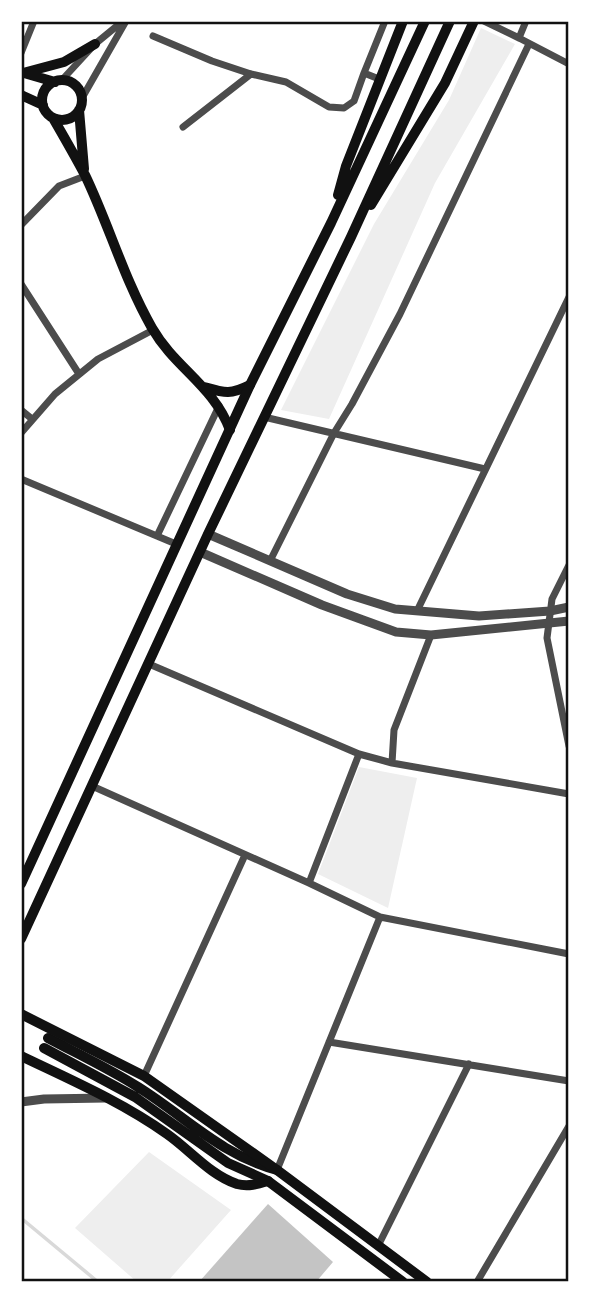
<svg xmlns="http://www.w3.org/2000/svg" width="590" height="1303" viewBox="0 0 590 1303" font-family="Ubuntu,sans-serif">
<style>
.green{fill:#eee}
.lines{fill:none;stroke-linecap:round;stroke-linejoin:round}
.stream{stroke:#d9d9d9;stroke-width:3.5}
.building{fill:#c4c4c4}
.minor{stroke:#4c4c4c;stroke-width:7}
.tertiary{stroke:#4c4c4c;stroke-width:9}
.secondary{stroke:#111;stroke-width:10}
.primary{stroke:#111;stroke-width:10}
.trunk{stroke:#111;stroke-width:10}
.neatline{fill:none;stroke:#111;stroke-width:2.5}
</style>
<rect width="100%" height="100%" fill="#fff"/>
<path class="green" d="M 481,28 L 515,44 L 435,183 L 329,419 L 281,410 L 374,224 L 449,100 Z
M 359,767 L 417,778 L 388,908 L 318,874 Z
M 149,1152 L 231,1210 L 167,1282 L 137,1282 L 75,1228 Z"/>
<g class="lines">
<path class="stream" d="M 21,1218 L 98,1282"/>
</g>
<path class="building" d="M 268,1204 L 333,1262 L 316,1282 L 199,1282 Z"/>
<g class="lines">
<path class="minor" d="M 484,21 L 519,38
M 526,21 L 519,38 L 569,64
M 153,36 L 212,61 L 251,74 L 286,82 L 329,107 L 344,108 L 354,101 L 364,73
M 21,53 L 34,21
M 379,79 L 364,73 L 385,21
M 61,81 L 95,44 L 123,21
M 82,98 L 126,21
M 183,127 L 251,74
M 21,225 L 59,186 L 85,176
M 21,284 L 79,374
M 21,410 L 32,419
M 264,417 L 485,469
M 21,433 L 55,394 L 98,359 L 153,330
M 21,479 L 176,544
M 157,536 L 219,406
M 270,561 L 334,433 L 352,404 L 400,314 L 529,44
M 569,565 L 552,599 L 547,638 L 569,746
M 417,611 L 569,297
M 149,664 L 359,754 L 392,763 L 569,794
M 392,763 L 394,730 L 431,635
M 92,786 L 309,883 L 380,917 L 569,954
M 309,883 L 359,754
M 329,1042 L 569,1081
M 144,1076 L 245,855
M 277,1170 L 380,917
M 378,1246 L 469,1064
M 477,1282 L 569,1126"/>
<path class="tertiary" d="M 208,534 L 347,594 L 395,609 L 479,616 L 550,611 L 569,607
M 200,552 L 322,605 L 396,632 L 431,635 L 569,621
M 21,1102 L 44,1099 L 106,1098"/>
<path class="secondary" d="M 48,1038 C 78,1054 110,1069 138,1087 C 186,1117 221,1155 277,1170 L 427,1282
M 44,1048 L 135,1097 L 228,1163 L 268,1181 L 403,1282"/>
<path class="primary" d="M 23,73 L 64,62 L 95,44
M 24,73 L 55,82
M42 100a20 20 0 1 1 40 0a20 20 0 1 1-40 0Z
M 21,95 L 43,105
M 79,110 L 84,169
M 53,118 C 64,137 75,156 85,175 C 109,225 124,279 152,328 C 175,368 213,385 230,430
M 204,387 C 225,393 230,395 250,385"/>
<path class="trunk" d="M 338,195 L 346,166 L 403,21
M 371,205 L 445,83 L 474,21
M 21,884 L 250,385 L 331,223 L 425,21
M 21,939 L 208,534 L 351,237 L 450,21
M 21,1014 L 144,1076 L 277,1170
M 21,1056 C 71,1080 122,1102 167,1134 C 190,1150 210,1175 237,1184 C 248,1187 258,1184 268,1181"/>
</g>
<rect width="590" height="1303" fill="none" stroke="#ffffff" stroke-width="46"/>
<rect x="23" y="23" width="544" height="1257" class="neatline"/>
</svg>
